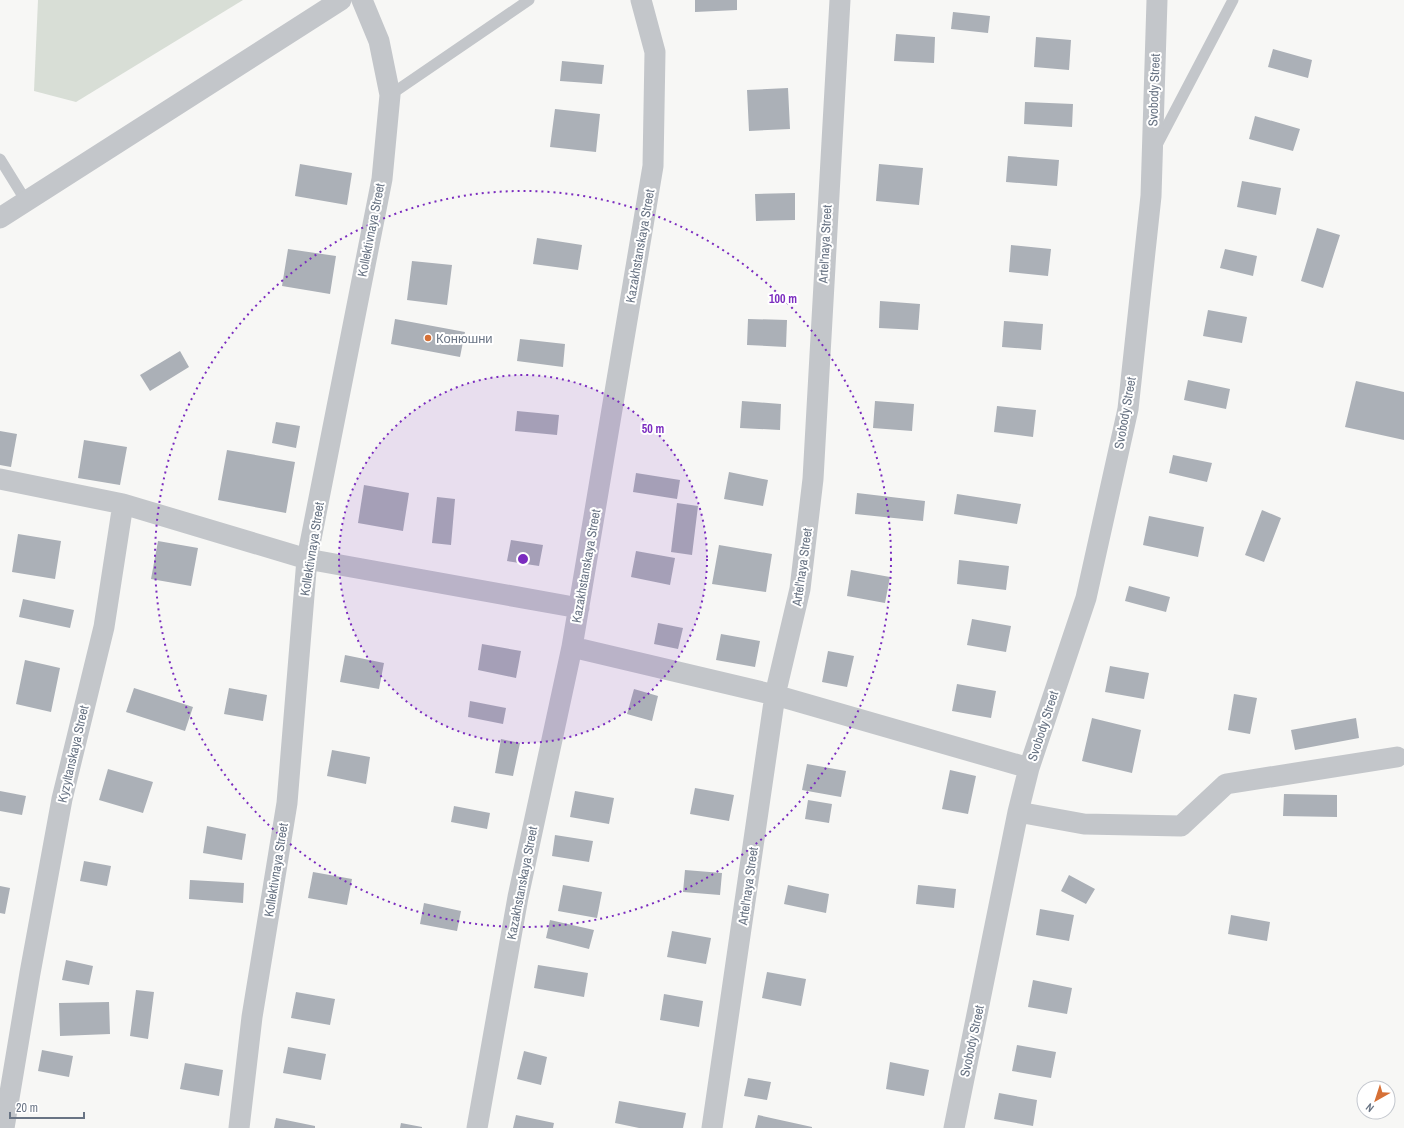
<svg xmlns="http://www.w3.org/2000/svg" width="1404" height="1128" viewBox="0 0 1404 1128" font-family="'Archivo Narrow',sans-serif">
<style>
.green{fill:#d8ded6}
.building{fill:#abb0b7}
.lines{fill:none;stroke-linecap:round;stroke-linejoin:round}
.lane{stroke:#c3c6ca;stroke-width:11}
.street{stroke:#c3c6ca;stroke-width:21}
.ring{fill:none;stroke:#7b2cbf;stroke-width:2;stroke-dasharray:2 4}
.poi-dot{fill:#d67036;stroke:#fff;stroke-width:1.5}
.labels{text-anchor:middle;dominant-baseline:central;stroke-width:4;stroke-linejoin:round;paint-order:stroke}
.street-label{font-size:13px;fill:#697484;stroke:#fff}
.poi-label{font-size:13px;fill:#697484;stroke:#fff;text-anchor:start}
.centre{fill:#7b2cbf;stroke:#fff;stroke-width:2}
.ring-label{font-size:12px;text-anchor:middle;font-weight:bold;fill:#7b2cbf;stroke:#fff;stroke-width:4;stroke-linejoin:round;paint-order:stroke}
</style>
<rect width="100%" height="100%" fill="#f7f7f5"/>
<path class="green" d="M 38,0 L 243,0 L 76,102 L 34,91 Z"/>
<path class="building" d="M 695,0 L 737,0 L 737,10 L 695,12 Z
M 953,12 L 990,16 L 988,33 L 951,29 Z
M 896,34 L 935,37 L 934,63 L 894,61 Z
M 1036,37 L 1071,40 L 1069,70 L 1034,67 Z
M 1273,49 L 1312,60 L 1308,78 L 1268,67 Z
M 562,61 L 604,65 L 602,84 L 560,81 Z
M 788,88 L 790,129 L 749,131 L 747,90 Z
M 1025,102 L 1073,104 L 1072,127 L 1024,124 Z
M 555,109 L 600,114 L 596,152 L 550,147 Z
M 1255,116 L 1300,129 L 1293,151 L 1249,139 Z
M 1008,156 L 1059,160 L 1057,186 L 1006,182 Z
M 300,164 L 352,173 L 347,205 L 295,196 Z
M 879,164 L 923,168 L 919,205 L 876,201 Z
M 1242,181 L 1281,188 L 1276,215 L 1237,207 Z
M 795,193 L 795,220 L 756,221 L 755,194 Z
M 1317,228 L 1340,235 L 1323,288 L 1301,281 Z
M 537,238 L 582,245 L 578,270 L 533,264 Z
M 1011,245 L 1051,249 L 1048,276 L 1009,272 Z
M 288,249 L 336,256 L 330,294 L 282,286 Z
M 1225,249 L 1257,256 L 1253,276 L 1220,268 Z
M 412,261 L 452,265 L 447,305 L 407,300 Z
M 880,301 L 920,304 L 918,330 L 879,328 Z
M 1208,310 L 1247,317 L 1242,343 L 1203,336 Z
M 395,319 L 465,332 L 460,357 L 391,344 Z
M 748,319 L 787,320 L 786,347 L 747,345 Z
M 1004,321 L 1043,324 L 1041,350 L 1002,347 Z
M 520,339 L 565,344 L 563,367 L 517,361 Z
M 180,351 L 189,367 L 150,391 L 140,375 Z
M 1188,380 L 1230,389 L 1226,409 L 1184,400 Z
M 1356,381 L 1404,392 L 1404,440 L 1345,427 Z
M 742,401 L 781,404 L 780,430 L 740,428 Z
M 875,401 L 914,404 L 912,431 L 873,428 Z
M 997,406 L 1036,410 L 1033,437 L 994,432 Z
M 517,411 L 559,415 L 557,435 L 515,431 Z
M 276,422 L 300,426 L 296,448 L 272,443 Z
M 0,431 L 17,434 L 11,467 L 0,465 Z
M 84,440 L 127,447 L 120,485 L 78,478 Z
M 227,450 L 295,462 L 286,513 L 218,500 Z
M 1173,455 L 1212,463 L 1207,482 L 1169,473 Z
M 729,472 L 768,480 L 763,506 L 724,499 Z
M 636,473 L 680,480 L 677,499 L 633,492 Z
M 364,485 L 409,493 L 403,531 L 358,523 Z
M 857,493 L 925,501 L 923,521 L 855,514 Z
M 957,494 L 1021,504 L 1017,524 L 954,514 Z
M 437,497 L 455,499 L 451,545 L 432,543 Z
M 677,503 L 698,506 L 692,555 L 671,552 Z
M 1262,510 L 1281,518 L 1264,562 L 1245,555 Z
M 1149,516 L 1204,527 L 1198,557 L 1143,545 Z
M 18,534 L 61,541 L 55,579 L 12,572 Z
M 511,540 L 543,545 L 539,566 L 507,561 Z
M 158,541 L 198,548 L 191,586 L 151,579 Z
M 719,545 L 772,554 L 766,592 L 712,584 Z
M 636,551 L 675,558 L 670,585 L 631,577 Z
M 959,560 L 1009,566 L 1006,590 L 957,584 Z
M 851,570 L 890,577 L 885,603 L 847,596 Z
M 1129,586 L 1170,597 L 1166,612 L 1125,601 Z
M 23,599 L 74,610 L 70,628 L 19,617 Z
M 972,619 L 1011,626 L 1006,652 L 967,645 Z
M 658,623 L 683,628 L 678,649 L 654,644 Z
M 721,634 L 760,641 L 755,667 L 716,660 Z
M 482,644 L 521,651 L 516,678 L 478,670 Z
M 828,651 L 854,656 L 847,687 L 822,682 Z
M 345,655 L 384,663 L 379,689 L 340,682 Z
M 25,660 L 60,668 L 51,712 L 16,704 Z
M 1110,666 L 1149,673 L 1144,699 L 1105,692 Z
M 957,684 L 996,691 L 991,718 L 952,711 Z
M 134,688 L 193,707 L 185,731 L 126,712 Z
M 229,688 L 267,695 L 263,721 L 224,714 Z
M 634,689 L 658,696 L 652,721 L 627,714 Z
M 1234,694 L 1257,698 L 1250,734 L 1228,730 Z
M 470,701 L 506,708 L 503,724 L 468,717 Z
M 1092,718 L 1141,730 L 1132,773 L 1082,761 Z
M 1356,718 L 1359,738 L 1295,750 L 1291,730 Z
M 501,739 L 520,743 L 513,776 L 495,773 Z
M 332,750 L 370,757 L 366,784 L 327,776 Z
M 807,764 L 846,771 L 841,797 L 802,790 Z
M 108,769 L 153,782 L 143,813 L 99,800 Z
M 950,770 L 976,776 L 968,814 L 942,809 Z
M 695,788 L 734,795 L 729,821 L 690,814 Z
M 0,791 L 26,796 L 22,815 L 0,811 Z
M 575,791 L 614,798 L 609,824 L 570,817 Z
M 1284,794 L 1337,795 L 1337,817 L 1283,816 Z
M 808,800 L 832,804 L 829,823 L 805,819 Z
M 454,806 L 490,813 L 487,829 L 451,822 Z
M 207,826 L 246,834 L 242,860 L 203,853 Z
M 555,835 L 593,841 L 589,862 L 552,856 Z
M 84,861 L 111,866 L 107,886 L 80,881 Z
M 685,870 L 722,873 L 720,895 L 683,892 Z
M 313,872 L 352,879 L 347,905 L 308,898 Z
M 1069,875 L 1095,889 L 1086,904 L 1061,891 Z
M 190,880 L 244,883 L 243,903 L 189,899 Z
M 563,885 L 602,892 L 597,918 L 558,911 Z
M 788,885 L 829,894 L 826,913 L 784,904 Z
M 918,885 L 956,889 L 954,908 L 916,904 Z
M 0,886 L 10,888 L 5,914 L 0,913 Z
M 424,903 L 461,911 L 457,931 L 420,924 Z
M 1040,909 L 1074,915 L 1069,941 L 1036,935 Z
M 1231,915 L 1270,922 L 1267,941 L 1228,934 Z
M 550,920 L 594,930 L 589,949 L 546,938 Z
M 672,931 L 711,938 L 706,964 L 667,957 Z
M 66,960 L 93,966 L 89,985 L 62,980 Z
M 538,965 L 588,973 L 584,997 L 534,988 Z
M 767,972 L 806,979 L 801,1006 L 762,998 Z
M 1033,980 L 1072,988 L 1067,1014 L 1028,1007 Z
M 136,990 L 154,992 L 148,1039 L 130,1036 Z
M 296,992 L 335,999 L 330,1025 L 291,1018 Z
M 664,994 L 703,1001 L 699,1027 L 660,1020 Z
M 109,1002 L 110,1034 L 60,1036 L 59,1003 Z
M 1017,1045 L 1056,1052 L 1051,1078 L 1012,1071 Z
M 288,1047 L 326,1054 L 321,1080 L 283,1073 Z
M 42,1050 L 73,1056 L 69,1077 L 38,1071 Z
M 524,1051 L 547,1057 L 541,1085 L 517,1079 Z
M 890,1062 L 929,1070 L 924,1096 L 886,1089 Z
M 185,1063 L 223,1070 L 219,1096 L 180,1089 Z
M 748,1078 L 771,1082 L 767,1100 L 744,1096 Z
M 999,1093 L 1037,1100 L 1033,1126 L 994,1119 Z
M 619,1101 L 686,1113 L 683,1128 L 639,1128 L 615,1123 Z
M 516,1115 L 554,1123 L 553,1128 L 513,1128 Z
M 758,1115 L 812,1127 L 812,1128 L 755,1128 Z
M 276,1118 L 315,1126 L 315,1128 L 274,1128 Z
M 401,1123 L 422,1127 L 422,1128 L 400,1128 Z"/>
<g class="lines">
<path class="lane" d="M 390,95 L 529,0
M 1157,145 L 1233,0
M 0,159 L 26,201"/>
<path class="street" d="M 0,218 L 341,0
M 0,479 L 123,504 L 104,627 L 62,799 L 30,973 L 4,1128
M 123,504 L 307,559 L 579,608
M 572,647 L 775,695 L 1029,768
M 1018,812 L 1084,824 L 1181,826 L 1226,784 L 1397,757
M 239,1128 L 252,1017 L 287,803 L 307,559 L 382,179 L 390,95 L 379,41 L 362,0
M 477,1128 L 518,897 L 572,647 L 653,166 L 655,52 L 641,0
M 712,1128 L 775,695 L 800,589 L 813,479 L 840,0
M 954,1128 L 1018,812 L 1029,768 L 1086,598 L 1128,409 L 1151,196 L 1157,0"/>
</g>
<circle cx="523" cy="559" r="184" fill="#7b2cbf" fill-opacity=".12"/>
<g class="ring">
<circle cx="523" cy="559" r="184"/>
<circle cx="523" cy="559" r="368"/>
</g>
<circle class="poi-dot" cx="428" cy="338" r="4"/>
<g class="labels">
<g class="street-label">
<text transform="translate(1154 90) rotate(-88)">Svobody Street</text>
<text transform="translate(371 230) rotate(-79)">Kollektivnaya Street</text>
<text transform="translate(825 244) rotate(-87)">Artel'naya Street</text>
<text transform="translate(640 246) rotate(-80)">Kazakhstanskaya Street</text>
<text transform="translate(1125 413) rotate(-80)">Svobody Street</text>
<text transform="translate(312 549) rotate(-81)">Kollektivnaya Street</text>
<text transform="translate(586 566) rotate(-80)">Kazakhstanskaya Street</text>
<text transform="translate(802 567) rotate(-82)">Artel'naya Street</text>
<text transform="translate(1043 726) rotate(-72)">Svobody Street</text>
<text transform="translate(73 754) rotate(-77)">Kyzyltanskaya Street</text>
<text transform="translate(276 870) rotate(-81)">Kollektivnaya Street</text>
<text transform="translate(522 883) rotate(-79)">Kazakhstanskaya Street</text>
<text transform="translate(748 886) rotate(-82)">Artel'naya Street</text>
<text transform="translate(972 1041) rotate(-78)">Svobody Street</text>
</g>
<g class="poi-label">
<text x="436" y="338">Конюшни</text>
</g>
</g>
<circle cx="523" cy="559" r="6" class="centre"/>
<g class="ring-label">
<text x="783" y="303">100 m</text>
<text x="653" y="433">50 m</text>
</g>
<g transform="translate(1376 1100) rotate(219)"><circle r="19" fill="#ffffff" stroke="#c3c7ce"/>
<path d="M0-3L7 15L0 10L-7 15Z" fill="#d67036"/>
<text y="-6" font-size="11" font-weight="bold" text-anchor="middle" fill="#697484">N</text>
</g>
<path d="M10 1112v6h74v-6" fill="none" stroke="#697484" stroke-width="2"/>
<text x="16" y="1112" font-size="12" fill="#697484" stroke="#ffffff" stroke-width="3" paint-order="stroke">20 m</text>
</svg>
